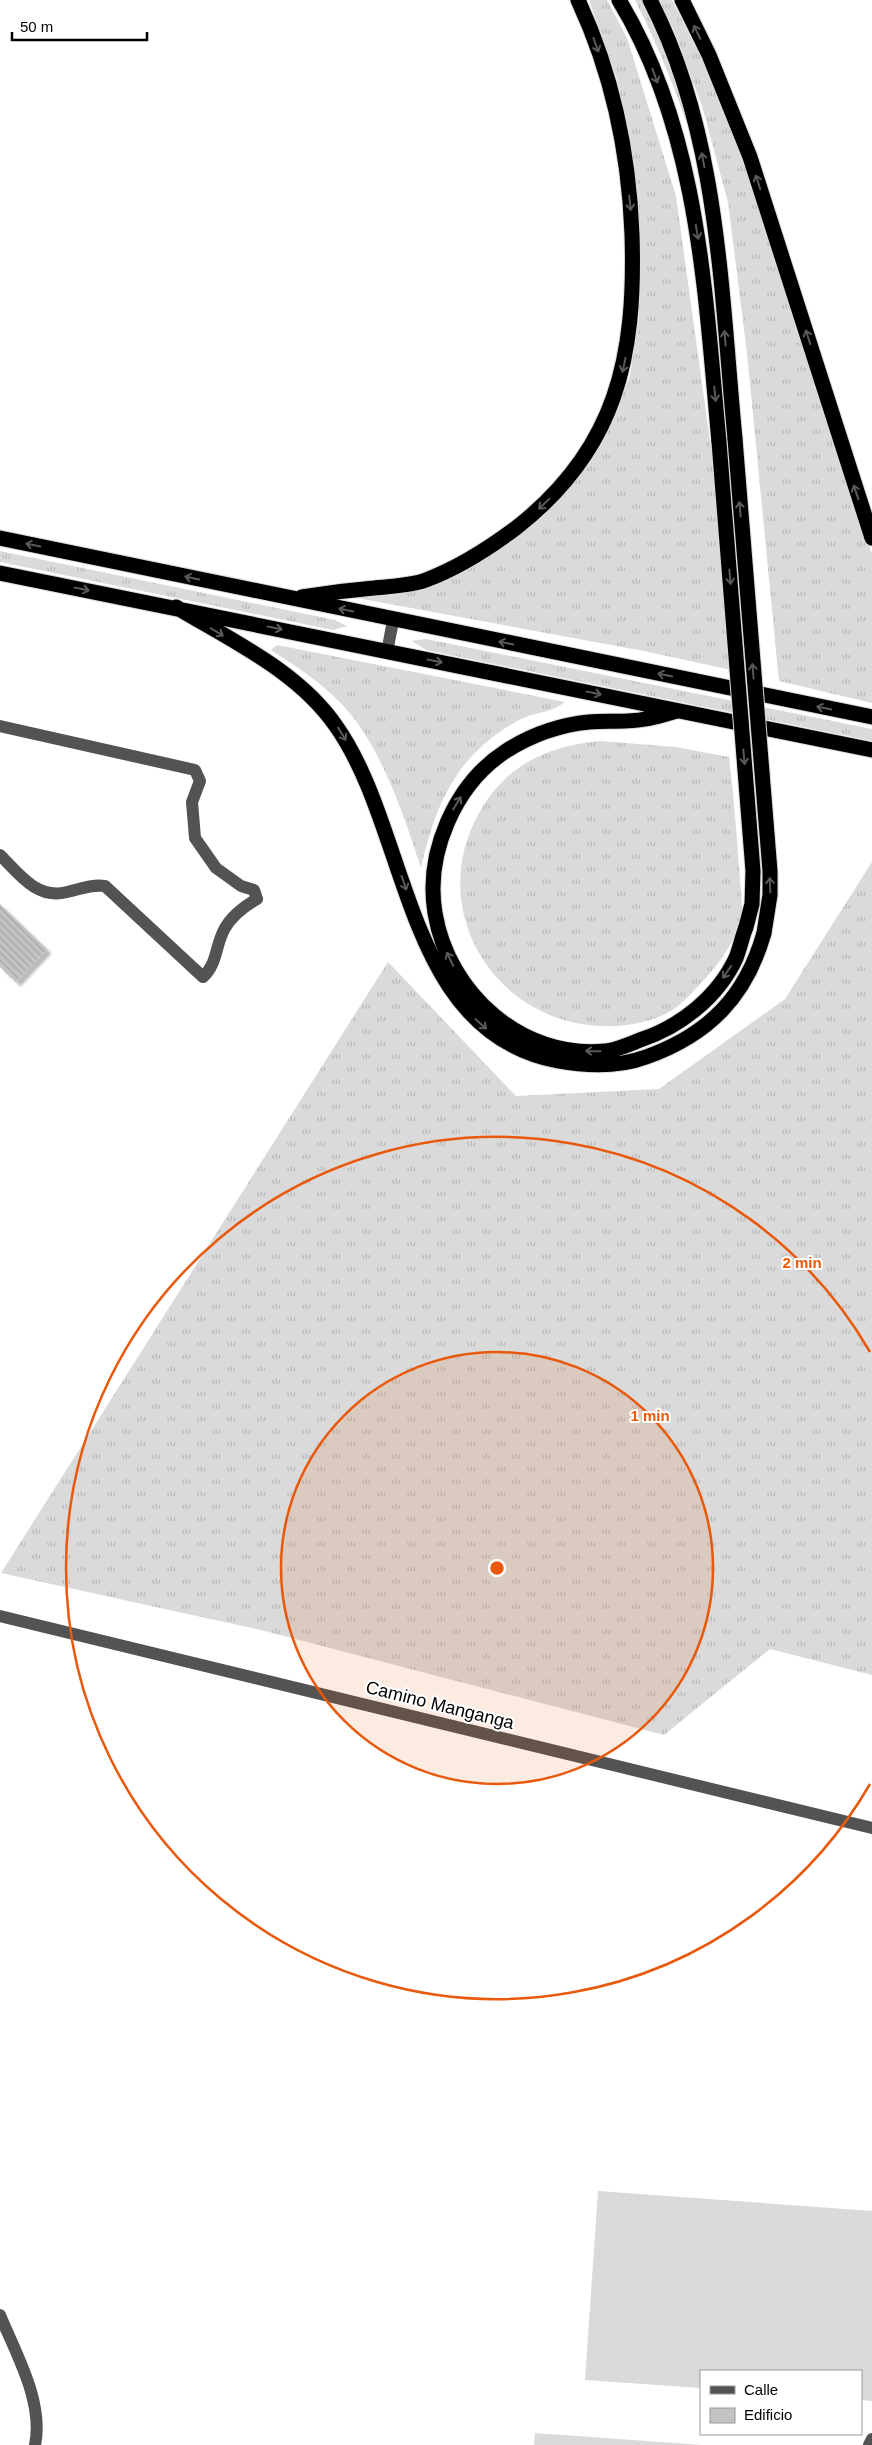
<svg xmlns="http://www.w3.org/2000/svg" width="872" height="2445" viewBox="0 0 872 2445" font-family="Arial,sans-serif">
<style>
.grass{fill:url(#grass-tufts)}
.pitch{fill:#dadada}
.building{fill:url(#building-back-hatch);filter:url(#shadow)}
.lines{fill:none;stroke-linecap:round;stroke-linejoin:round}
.highway-casing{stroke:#dbdbdb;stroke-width:17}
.minor{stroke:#535353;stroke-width:12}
.highway{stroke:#000;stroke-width:15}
.highway-bridge-casing{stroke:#dbdbdb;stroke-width:17;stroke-linecap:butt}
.highway-bridge{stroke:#000;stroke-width:15}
.oneway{stroke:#595959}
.ring{fill:none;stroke:#e8590c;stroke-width:2.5}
.labels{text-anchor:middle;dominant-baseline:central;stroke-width:4;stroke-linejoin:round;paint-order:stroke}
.street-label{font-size:18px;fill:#000;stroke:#fff}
.centre{fill:#e8590c;stroke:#fff;stroke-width:2.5}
.ring-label{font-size:15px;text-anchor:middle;font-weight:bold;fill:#e8590c;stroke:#fff;stroke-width:4;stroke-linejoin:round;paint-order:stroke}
</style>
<defs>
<pattern id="grass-tufts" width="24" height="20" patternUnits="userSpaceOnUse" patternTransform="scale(1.25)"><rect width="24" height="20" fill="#dadada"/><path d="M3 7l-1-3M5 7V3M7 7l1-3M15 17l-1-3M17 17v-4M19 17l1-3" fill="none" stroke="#b9b9b9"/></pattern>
<pattern id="building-back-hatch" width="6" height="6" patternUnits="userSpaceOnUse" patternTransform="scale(1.25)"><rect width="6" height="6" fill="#c3c3c3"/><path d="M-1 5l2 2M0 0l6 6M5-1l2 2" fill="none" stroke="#a6a6a6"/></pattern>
<filter id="shadow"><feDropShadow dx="4.5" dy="4.5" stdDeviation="1" flood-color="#0004"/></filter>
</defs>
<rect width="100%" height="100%" fill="#fff"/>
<path class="grass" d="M 589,0 L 607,0 L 627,38 L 676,196 L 718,499 L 736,671 L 644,651 L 357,598 L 357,596 L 389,595 L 421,590 L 466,571 L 521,534 L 607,431 L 630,376 L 639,316 L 640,231 L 629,134 L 617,79 Z
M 635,0 L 643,0 L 683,91 L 697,156 C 681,102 660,50 635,0 Z
M 658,0 L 672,0 L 709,73 L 748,171 L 818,397 L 872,554 L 872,703 L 779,681 L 747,353 L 728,202 L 702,106 L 673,28 Z
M 0,551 L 335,620 L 347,626 L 333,630 L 0,562 Z
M 426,639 L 872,729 L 872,741 L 426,650 L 412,641 Z
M 277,645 L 565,702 C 552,713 534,712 519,720 C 457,754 436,802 421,868 C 405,819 387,764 356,721 C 334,691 302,670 271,650 Z
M 600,741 L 676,747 L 729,757 C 734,798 737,839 740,880 C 741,893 744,912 740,924 C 732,946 716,968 700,984 C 692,993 682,1004 671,1011 C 650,1023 625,1027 601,1026 C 494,1022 425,909 479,813 C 506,765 547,746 600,741 Z
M 872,862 L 872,1675 L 770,1649 L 664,1735 L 261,1630 L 1,1573 L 388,962 L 516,1096 L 659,1089 L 785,999 Z"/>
<path class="pitch" d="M 598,2191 L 872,2211 L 872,2401 L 861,2400 L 861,2371 L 701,2371 L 701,2388 L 585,2380 Z
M 535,2433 L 702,2445 L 534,2445 Z"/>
<path class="building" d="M 0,904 L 47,949 L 16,982 L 0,967 Z"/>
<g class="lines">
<g class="highway-casing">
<path id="highway" d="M 619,0 C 699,132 705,293 719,442
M 650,0 C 719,133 721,293 735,439
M 682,0 L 709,55 L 750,157 L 872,538
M 0,538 L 872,717
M 0,573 L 872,750
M 302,597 C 326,593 350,590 374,588 C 390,586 410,586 426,580 C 458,568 488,549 516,528 C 617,449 636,357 632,234 C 629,154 612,73 578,0
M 176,607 C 232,641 298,671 336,726 C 411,832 403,1032 558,1061 C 586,1066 619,1067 646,1057 C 708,1035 746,997 764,933
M 677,711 C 666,714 656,718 645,719 C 627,723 608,720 589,722 C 559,725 531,735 506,751 C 455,784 425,853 435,913 C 448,993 522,1060 606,1051 C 617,1050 630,1044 640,1040 C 680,1027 718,997 736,958 C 740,948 742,937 746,927"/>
</g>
<path class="minor" d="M 387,652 L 393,621
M 0,726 L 195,770 L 200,781 L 192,802 L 195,838 L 216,868 L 241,886 L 254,890 L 257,899 C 245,906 232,916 225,928 C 215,945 218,963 203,977 L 105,886 C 91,884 81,889 67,892 C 37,900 19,874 0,855
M 0,1616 L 872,1828
M 0,2315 C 16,2354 44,2402 35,2445
M 869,2445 L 872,2439"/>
<use href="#highway" class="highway"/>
<g class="highway-bridge-casing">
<path id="highway-bridge" d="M 735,439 L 770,871 L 770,895 L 764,933
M 719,442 L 753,871 L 752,904 L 746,927"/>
</g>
<use href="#highway-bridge" class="highway-bridge"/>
</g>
<defs><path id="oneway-shaft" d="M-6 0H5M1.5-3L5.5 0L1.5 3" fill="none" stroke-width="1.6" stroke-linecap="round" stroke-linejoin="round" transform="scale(1.25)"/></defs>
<g class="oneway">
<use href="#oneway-shaft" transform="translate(697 32) rotate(-116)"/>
<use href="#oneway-shaft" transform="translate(596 45) rotate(70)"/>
<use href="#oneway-shaft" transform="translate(655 76) rotate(70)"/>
<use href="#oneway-shaft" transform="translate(703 160) rotate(-101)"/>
<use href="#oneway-shaft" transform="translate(758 182) rotate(-108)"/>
<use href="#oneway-shaft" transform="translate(630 203) rotate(84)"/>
<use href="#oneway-shaft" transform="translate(697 232) rotate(80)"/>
<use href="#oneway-shaft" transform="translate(808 337) rotate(-108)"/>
<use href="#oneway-shaft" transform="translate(725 338) rotate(-95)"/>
<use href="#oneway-shaft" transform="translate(624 365) rotate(102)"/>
<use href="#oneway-shaft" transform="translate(715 394) rotate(84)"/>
<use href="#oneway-shaft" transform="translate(856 492) rotate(-109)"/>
<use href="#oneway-shaft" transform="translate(544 504) rotate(136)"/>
<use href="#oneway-shaft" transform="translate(740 509) rotate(-95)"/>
<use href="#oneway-shaft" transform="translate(33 545) rotate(-168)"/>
<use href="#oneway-shaft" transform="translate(730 577) rotate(85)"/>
<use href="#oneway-shaft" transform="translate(192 578) rotate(-168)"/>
<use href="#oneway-shaft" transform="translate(82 589) rotate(11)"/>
<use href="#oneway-shaft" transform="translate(346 610) rotate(-168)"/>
<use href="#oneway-shaft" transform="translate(275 628) rotate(12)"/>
<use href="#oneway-shaft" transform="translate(217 632) rotate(31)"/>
<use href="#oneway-shaft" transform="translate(506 643) rotate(-169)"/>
<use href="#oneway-shaft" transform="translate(435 661) rotate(11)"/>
<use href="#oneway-shaft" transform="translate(753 671) rotate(-95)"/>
<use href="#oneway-shaft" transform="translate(665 675) rotate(-169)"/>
<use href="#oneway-shaft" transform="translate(594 693) rotate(11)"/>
<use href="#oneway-shaft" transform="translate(824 708) rotate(-169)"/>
<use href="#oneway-shaft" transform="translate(342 734) rotate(58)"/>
<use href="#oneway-shaft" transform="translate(744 757) rotate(85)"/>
<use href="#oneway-shaft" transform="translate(457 803) rotate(-59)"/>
<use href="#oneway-shaft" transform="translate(404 883) rotate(71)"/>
<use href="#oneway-shaft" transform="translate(770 885) rotate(-92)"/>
<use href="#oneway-shaft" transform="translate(450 959) rotate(-115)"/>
<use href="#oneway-shaft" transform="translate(727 972) rotate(124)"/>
<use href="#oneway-shaft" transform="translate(481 1024) rotate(42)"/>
<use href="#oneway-shaft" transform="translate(593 1051) rotate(-179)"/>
</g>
<circle cx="497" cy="1568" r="216" fill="#e8590c" fill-opacity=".12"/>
<g class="ring">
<circle cx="497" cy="1568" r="216"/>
<path d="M870 1784A431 431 0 1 1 870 1352"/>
</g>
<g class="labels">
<g class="street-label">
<text transform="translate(440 1705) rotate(14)">Camino Manganga</text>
</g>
</g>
<circle cx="497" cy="1568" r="8" class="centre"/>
<g class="ring-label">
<text x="802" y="1268">2 min</text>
<text x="650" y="1421">1 min</text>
</g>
<rect x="700" y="2370" width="162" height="65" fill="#ffffff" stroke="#999999"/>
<rect x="710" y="2386" width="25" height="8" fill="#535353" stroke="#999999"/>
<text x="744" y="2395" font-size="15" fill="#000000">Calle</text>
<rect x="710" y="2408" width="25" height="15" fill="#c3c3c3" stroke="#999999"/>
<text x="744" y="2420" font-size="15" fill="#000000">Edificio</text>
<path d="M12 32v8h135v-8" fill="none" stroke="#000000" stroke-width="2.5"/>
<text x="20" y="32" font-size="15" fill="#000000" stroke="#ffffff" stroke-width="4" paint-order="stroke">50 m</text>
</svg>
